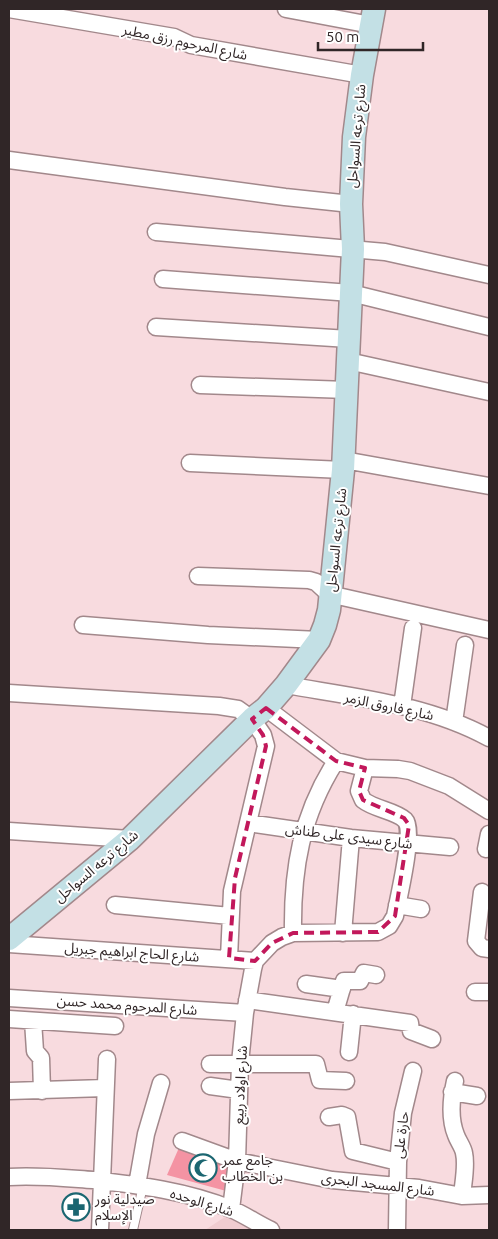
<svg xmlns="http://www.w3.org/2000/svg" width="498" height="1239" viewBox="0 0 498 1239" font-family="Ubuntu,'Noto Sans Arabic',sans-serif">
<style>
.built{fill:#f0ccd0}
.building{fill:#f493a3}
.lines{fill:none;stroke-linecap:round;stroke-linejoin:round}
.service-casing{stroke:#a2888b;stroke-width:10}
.minor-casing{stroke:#a2888b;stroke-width:19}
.secondary-casing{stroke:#a2888b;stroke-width:25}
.service{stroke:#fff;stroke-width:8}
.minor{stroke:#fff;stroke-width:16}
.secondary{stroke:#c3e0e5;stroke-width:22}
.marked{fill:none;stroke:#c2185b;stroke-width:4;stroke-dasharray:10 6;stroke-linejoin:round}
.labels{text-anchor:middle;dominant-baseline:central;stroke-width:4;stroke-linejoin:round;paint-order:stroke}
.street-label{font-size:14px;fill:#302627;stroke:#fff}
.poi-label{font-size:14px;fill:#302627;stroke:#fff;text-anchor:start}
</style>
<rect width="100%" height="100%" fill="#f8dbdf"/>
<path class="built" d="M 231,1213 L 263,1230 L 205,1230 Z"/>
<path class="building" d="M 182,1141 L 237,1161 L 230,1192 L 167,1175 Z"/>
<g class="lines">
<g class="service-casing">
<path id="service" d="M 133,1230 L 143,1186"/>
</g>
<g class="minor-casing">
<path id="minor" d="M 9,9 L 174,37 L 191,45 L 362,75
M 286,9 L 371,25
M 9,160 L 285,197 L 351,204
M 156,232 L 385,252 L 489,275
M 163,279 L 351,293 L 489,327
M 156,327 L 349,339
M 348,361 L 489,392
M 200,385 L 347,390
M 344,460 L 489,486
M 190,463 L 343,470
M 198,576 L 309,580 L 316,582 L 329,594 L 489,630
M 83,625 L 208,635 L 319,640
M 286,685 C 354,697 427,704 489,738
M 9,693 L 219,706 L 238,709 L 252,719 L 263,735 L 266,746 L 232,891 L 229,958
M 402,706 L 413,628
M 266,708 L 336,761 L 365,768 L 398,769 L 410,771 L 449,786 L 489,811
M 454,722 L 465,645
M 248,823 L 351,838 L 450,847
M 9,831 L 130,839
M 486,849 L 489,834
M 482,892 L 476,941 L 482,948 L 489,949
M 115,905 L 230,916
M 397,905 L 421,909
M 293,933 C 292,869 301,816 336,761
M 343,933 L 351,838
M 9,944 L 255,961
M 306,984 L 342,989
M 475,992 L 489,992
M 9,998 L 245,1013
M 247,1000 L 410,1023 L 411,1031 L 432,1039
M 335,1012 L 344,981 L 360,981 L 364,973 L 376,975
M 9,1019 L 115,1026
M 33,1021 L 35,1051 L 41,1058 L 42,1091
M 349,1052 L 353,1014
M 210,1064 L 316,1064 L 320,1080 L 346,1081
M 455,1081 C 451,1099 449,1118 456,1135 C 458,1141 463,1147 464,1153 C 467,1166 463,1183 462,1196
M 210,1086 L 239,1090
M 9,1091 L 105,1088
M 452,1092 L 477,1096
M 329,1117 L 342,1115 L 347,1117 L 353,1151 L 398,1162
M 182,1141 L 237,1161 L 332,1180 L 419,1188 L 462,1196 L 489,1195
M 9,1177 C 37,1175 65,1178 93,1180 C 139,1185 187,1191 231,1209 C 245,1215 258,1224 271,1230
M 137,1185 L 146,1134 L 161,1083
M 231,1209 L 237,1161 L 240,1063 L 245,1013 L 253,969 L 255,961 L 272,943 L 282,937 L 293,933 L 378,932 L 389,926 L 395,916 C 398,900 415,830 405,820 C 396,811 374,809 363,800 L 359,791 L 365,768
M 100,1230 L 107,1059
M 397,1230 L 398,1162 L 403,1113 L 413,1071"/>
</g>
<g class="secondary-casing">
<path id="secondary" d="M 9,939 L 130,839 L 252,719 L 266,708 L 286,685 L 319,640 L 325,625 L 329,610 L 343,470 L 353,249 L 351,204 L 354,137 L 362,75 L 374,9"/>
</g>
<use href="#service" class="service"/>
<use href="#minor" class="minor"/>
<use href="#secondary" class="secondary"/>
</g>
<path class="marked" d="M 266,708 L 336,761 L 365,768 L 359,791 L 363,800 L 404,818 L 409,825 L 395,916 L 378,932 L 293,933 L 272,943 L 255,961 L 229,958 L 235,878 L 266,746 L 263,735 L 252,719 Z"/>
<defs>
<g id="mosque-ring" transform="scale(1.4375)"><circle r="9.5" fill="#fff" stroke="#1b6671" stroke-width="1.5"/><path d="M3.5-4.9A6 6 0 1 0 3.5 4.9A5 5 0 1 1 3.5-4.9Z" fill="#1b6671"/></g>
<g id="pharmacy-ring" transform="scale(1.4375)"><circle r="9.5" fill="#fff" stroke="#1b6671" stroke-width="1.5"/><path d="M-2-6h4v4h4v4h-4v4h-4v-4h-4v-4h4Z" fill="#1b6671"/></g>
</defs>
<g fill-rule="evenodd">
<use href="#mosque-ring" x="203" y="1168"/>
<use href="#pharmacy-ring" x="76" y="1207"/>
</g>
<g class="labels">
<g class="street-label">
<text transform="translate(185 42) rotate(12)">شارع المرحوم رزق مطير</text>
<text transform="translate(356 136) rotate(-85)">شارع ترعه السواحل</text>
<text transform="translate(336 540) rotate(-84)">شارع ترعه السواحل</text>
<text transform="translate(389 706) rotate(12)">شارع فاروق الزمر</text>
<text transform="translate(349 836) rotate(7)">شارع سيدى على طناش</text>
<text transform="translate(96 866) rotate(-40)">شارع ترعه السواحل</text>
<text transform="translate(132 952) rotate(4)">شارع الحاج ابراهيم جبريل</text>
<text transform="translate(127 1005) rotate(4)">شارع المرحوم محمد حسن</text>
<text transform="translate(240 1085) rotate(-87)">شارع اولاد ربيع</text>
<text transform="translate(401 1135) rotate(-83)">حارة على</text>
<text transform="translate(378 1184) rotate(7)">شارع المسجد البحرى</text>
<text transform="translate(202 1202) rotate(17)">شارع الوحده</text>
</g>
<g class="poi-label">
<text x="222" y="1160">جامع عمر<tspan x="222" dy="16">بن الخطاب</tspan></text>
<text x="95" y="1199">صيدلية نور<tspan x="95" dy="16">الإسلام</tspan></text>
</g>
</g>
<rect width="498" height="1239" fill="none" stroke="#302627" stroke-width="20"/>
<path d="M318 42v8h105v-8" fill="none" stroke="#302627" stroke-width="2.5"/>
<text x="326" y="42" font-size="15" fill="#302627" stroke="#ffffff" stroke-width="4" paint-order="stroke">50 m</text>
</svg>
